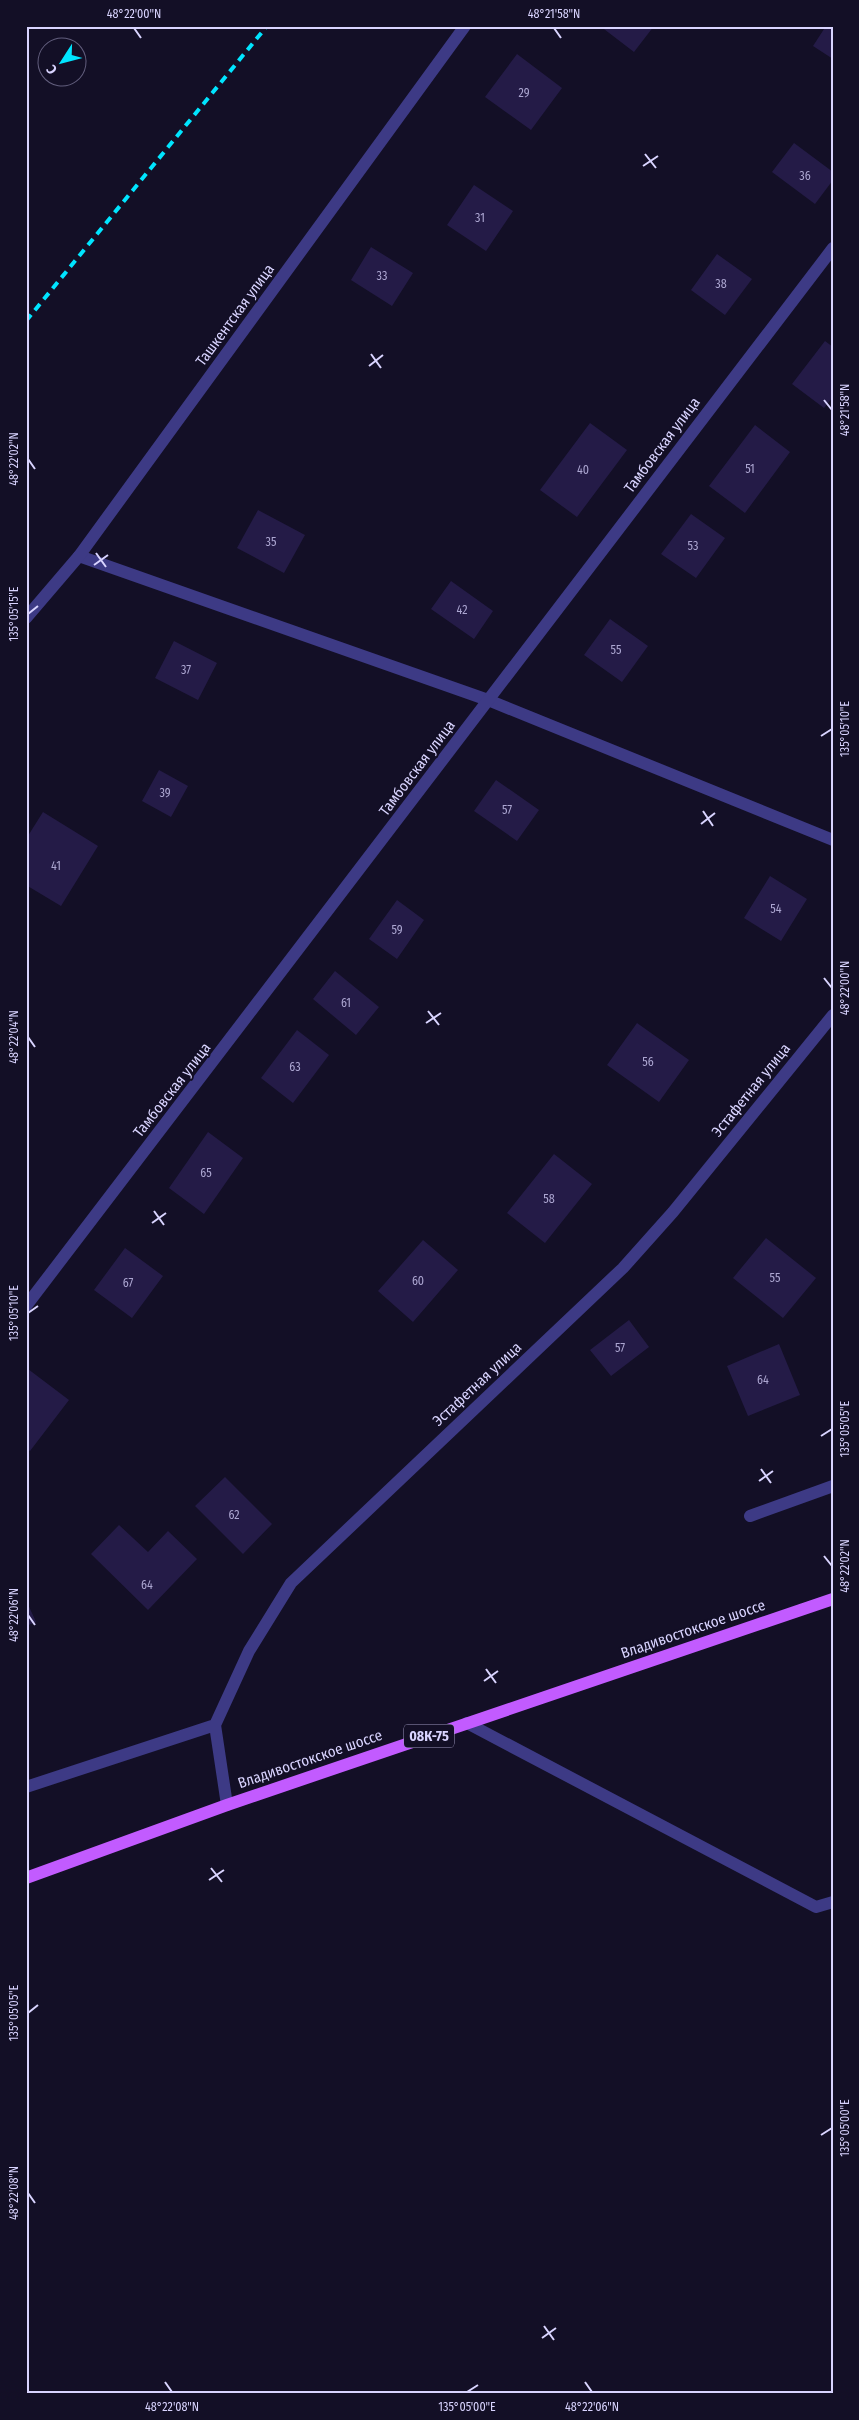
<svg xmlns="http://www.w3.org/2000/svg" width="859" height="2420" viewBox="0 0 859 2420" font-family="'Fira Sans Condensed',sans-serif">
<style>
.building{fill:#241b47}
.lines{fill:none;stroke-linecap:round;stroke-linejoin:round}
.lane{stroke:#3d3a85;stroke-width:12}
.street{stroke:#3d3a85;stroke-width:12}
.primary{stroke:#c25bff;stroke-width:12}
.rail{stroke:#00e5ff;stroke-width:4;stroke-dasharray:8 6;stroke-linecap:butt}
.ticks{fill:none;stroke:#d9d4ff;stroke-width:2}
.labels{text-anchor:middle;dominant-baseline:central;stroke-width:4;stroke-linejoin:round;paint-order:stroke}
.number-label{font-size:12px;fill:#aca6d1}
.shield{fill:#130f26;stroke:#9e99be;stroke-width:1}
.shield-label{font-size:14px;font-weight:bold;fill:#d9d4ff}
.street-label{font-size:15px;fill:#d9d4ff;stroke:#130f26}
.neatline{fill:none;stroke:#d9d4ff;stroke-width:2}
.ticks-label{font-size:12px;text-anchor:middle;fill:#d9d4ff}
</style>
<rect width="100%" height="100%" fill="#130f26"/>
<path class="building" d="M 600,26 L 654,26 L 634,52 Z
M 826,26 L 833,26 L 833,59 L 813,46 Z
M 517,54 L 562,88 L 531,130 L 485,97 Z
M 794,143 L 833,172 L 833,180 L 815,204 L 772,172 Z
M 474,185 L 513,211 L 486,251 L 447,225 Z
M 371,247 L 413,273 L 392,306 L 351,280 Z
M 717,254 L 752,279 L 725,315 L 691,290 Z
M 825,341 L 833,347 L 833,397 L 824,408 L 792,384 Z
M 590,423 L 627,450 L 577,517 L 540,490 Z
M 755,425 L 790,452 L 745,513 L 709,486 Z
M 258,510 L 305,535 L 284,573 L 237,548 Z
M 691,514 L 725,538 L 696,578 L 661,554 Z
M 451,581 L 493,611 L 474,639 L 431,609 Z
M 610,619 L 648,646 L 622,682 L 584,655 Z
M 174,641 L 217,663 L 198,700 L 155,678 Z
M 159,770 L 188,786 L 171,817 L 142,801 Z
M 496,780 L 539,810 L 517,841 L 474,811 Z
M 43,812 L 98,846 L 61,906 L 26,885 L 26,839 Z
M 770,876 L 807,899 L 781,941 L 744,918 Z
M 397,900 L 424,920 L 397,959 L 369,939 Z
M 335,971 L 379,1007 L 356,1035 L 313,999 Z
M 637,1023 L 689,1060 L 659,1102 L 607,1065 Z
M 297,1030 L 329,1055 L 293,1103 L 261,1078 Z
M 208,1132 L 243,1158 L 204,1214 L 169,1188 Z
M 554,1154 L 592,1184 L 545,1243 L 507,1213 Z
M 766,1238 L 816,1278 L 783,1318 L 733,1278 Z
M 423,1240 L 458,1270 L 413,1322 L 378,1291 Z
M 125,1248 L 163,1276 L 132,1318 L 94,1290 Z
M 629,1320 L 649,1347 L 611,1376 L 590,1350 Z
M 779,1344 L 800,1395 L 748,1416 L 727,1366 Z
M 28,1369 L 69,1400 L 30,1451 L 26,1448 L 26,1372 Z
M 225,1477 L 272,1524 L 243,1554 L 195,1506 Z
M 119,1525 L 148,1552 L 168,1531 L 197,1559 L 148,1610 L 91,1554 Z
M 26,1600 L 36,1622 L 26,1626 Z"/>
<g class="lines">
<path class="lane" d="M 79,556 L 488,700 L 833,840
M 750,1516 L 833,1486
M 467,1723 L 816,1907 L 833,1902"/>
<path class="street" d="M 26,618 L 79,556 L 465,26
M 26,1306 L 833,248
M 26,1787 L 215,1725
M 227,1805 L 215,1725 L 249,1651 L 291,1583 L 623,1268 L 673,1212 L 833,1015"/>
<path class="primary" d="M 26,1878 L 227,1805 L 833,1599"/>
<path class="rail" d="M 26,321 L 267,26"/>
</g>
<path class="ticks" d="M 134,28 L 141,38M 554,28 L 561,38M 645,154 L 656,168M 643,166 L 658,156M 371,354 L 381,368M 369,366 L 383,355M 824,400 L 832,410M 28,459 L 35,469M 96,553 L 106,567M 94,565 L 108,555M 28,614 L 38,606M 821,736 L 832,729M 703,811 L 713,826M 701,824 L 715,813M 824,978 L 832,988M 428,1011 L 439,1025M 426,1023 L 441,1013M 28,1037 L 35,1047M 154,1211 L 164,1225M 152,1223 L 166,1213M 28,1313 L 38,1306M 821,1436 L 832,1429M 761,1469 L 771,1483M 759,1481 L 773,1471M 824,1556 L 832,1566M 28,1615 L 35,1625M 486,1669 L 496,1683M 484,1681 L 498,1671M 211,1868 L 222,1882M 209,1880 L 224,1870M 28,2013 L 38,2005M 821,2135 L 832,2128M 28,2193 L 35,2203M 544,2326 L 554,2340M 542,2338 L 556,2328M 165,2382 L 172,2392M 585,2382 L 592,2392M 467,2392 L 478,2385"/>
<g class="labels">
<g class="number-label">
<text x="524" y="93">29</text>
<text x="805" y="176">36</text>
<text x="480" y="218">31</text>
<text x="382" y="276">33</text>
<text x="721" y="284">38</text>
<text x="750" y="469">51</text>
<text x="583" y="470">40</text>
<text x="271" y="542">35</text>
<text x="693" y="546">53</text>
<text x="462" y="610">42</text>
<text x="616" y="650">55</text>
<text x="186" y="670">37</text>
<text x="165" y="793">39</text>
<text x="507" y="810">57</text>
<text x="56" y="866">41</text>
<text x="776" y="909">54</text>
<text x="397" y="930">59</text>
<text x="346" y="1003">61</text>
<text x="648" y="1062">56</text>
<text x="295" y="1067">63</text>
<text x="206" y="1173">65</text>
<text x="549" y="1199">58</text>
<text x="775" y="1278">55</text>
<text x="418" y="1281">60</text>
<text x="128" y="1283">67</text>
<text x="620" y="1348">57</text>
<text x="763" y="1380">64</text>
<text x="234" y="1515">62</text>
<text x="147" y="1585">64</text>
</g>
<rect class="shield" x="404" y="1724.5" width="50" height="23" rx="4"/>
<g class="shield-label">
<text x="429" y="1736">08К-75</text>
</g>
<g class="street-label">
<text transform="translate(235 315) rotate(-54)">Ташкентская улица</text>
<text transform="translate(662 445) rotate(-53)">Тамбовская улица</text>
<text transform="translate(417 768) rotate(-53)">Тамбовская улица</text>
<text transform="translate(172 1090) rotate(-52)">Тамбовская улица</text>
<text transform="translate(751 1090) rotate(-51)">Эстафетная улица</text>
<text transform="translate(477 1384) rotate(-43)">Эстафетная улица</text>
<text transform="translate(693 1629) rotate(-19)">Владивостокское шоссе</text>
<text transform="translate(310 1759) rotate(-19)">Владивостокское шоссе</text>
</g>
</g>
<rect width="859" height="2420" fill="none" stroke="#130f26" stroke-width="55"/>
<g transform="translate(62 62) rotate(234)"><circle r="24" fill="#130f26" stroke="#625e7d"/>
<path d="M0-4L9 19L0 12L-9 19Z" fill="#00e5ff"/>
<text y="-8" font-size="14" font-weight="bold" text-anchor="middle" fill="#d9d4ff">С</text>
</g>
<rect x="28" y="28" width="804" height="2364" class="neatline"/>
<g class="ticks-label">
<text x="134" y="18">48°22'00"N</text>
<text x="554" y="18">48°21'58"N</text>
<text transform="translate(845 410) rotate(-90)" y="4">48°21'58"N</text>
<text transform="translate(14 459) rotate(-90)" y="4">48°22'02"N</text>
<text transform="translate(14 614) rotate(-90)" y="4">135°05'15"E</text>
<text transform="translate(845 729) rotate(-90)" y="4">135°05'10"E</text>
<text transform="translate(845 988) rotate(-90)" y="4">48°22'00"N</text>
<text transform="translate(14 1037) rotate(-90)" y="4">48°22'04"N</text>
<text transform="translate(14 1313) rotate(-90)" y="4">135°05'10"E</text>
<text transform="translate(845 1429) rotate(-90)" y="4">135°05'05"E</text>
<text transform="translate(845 1566) rotate(-90)" y="4">48°22'02"N</text>
<text transform="translate(14 1615) rotate(-90)" y="4">48°22'06"N</text>
<text transform="translate(14 2013) rotate(-90)" y="4">135°05'05"E</text>
<text transform="translate(845 2128) rotate(-90)" y="4">135°05'00"E</text>
<text transform="translate(14 2193) rotate(-90)" y="4">48°22'08"N</text>
<text x="172" y="2411">48°22'08"N</text>
<text x="467" y="2411">135°05'00"E</text>
<text x="592" y="2411">48°22'06"N</text>
</g>
</svg>
